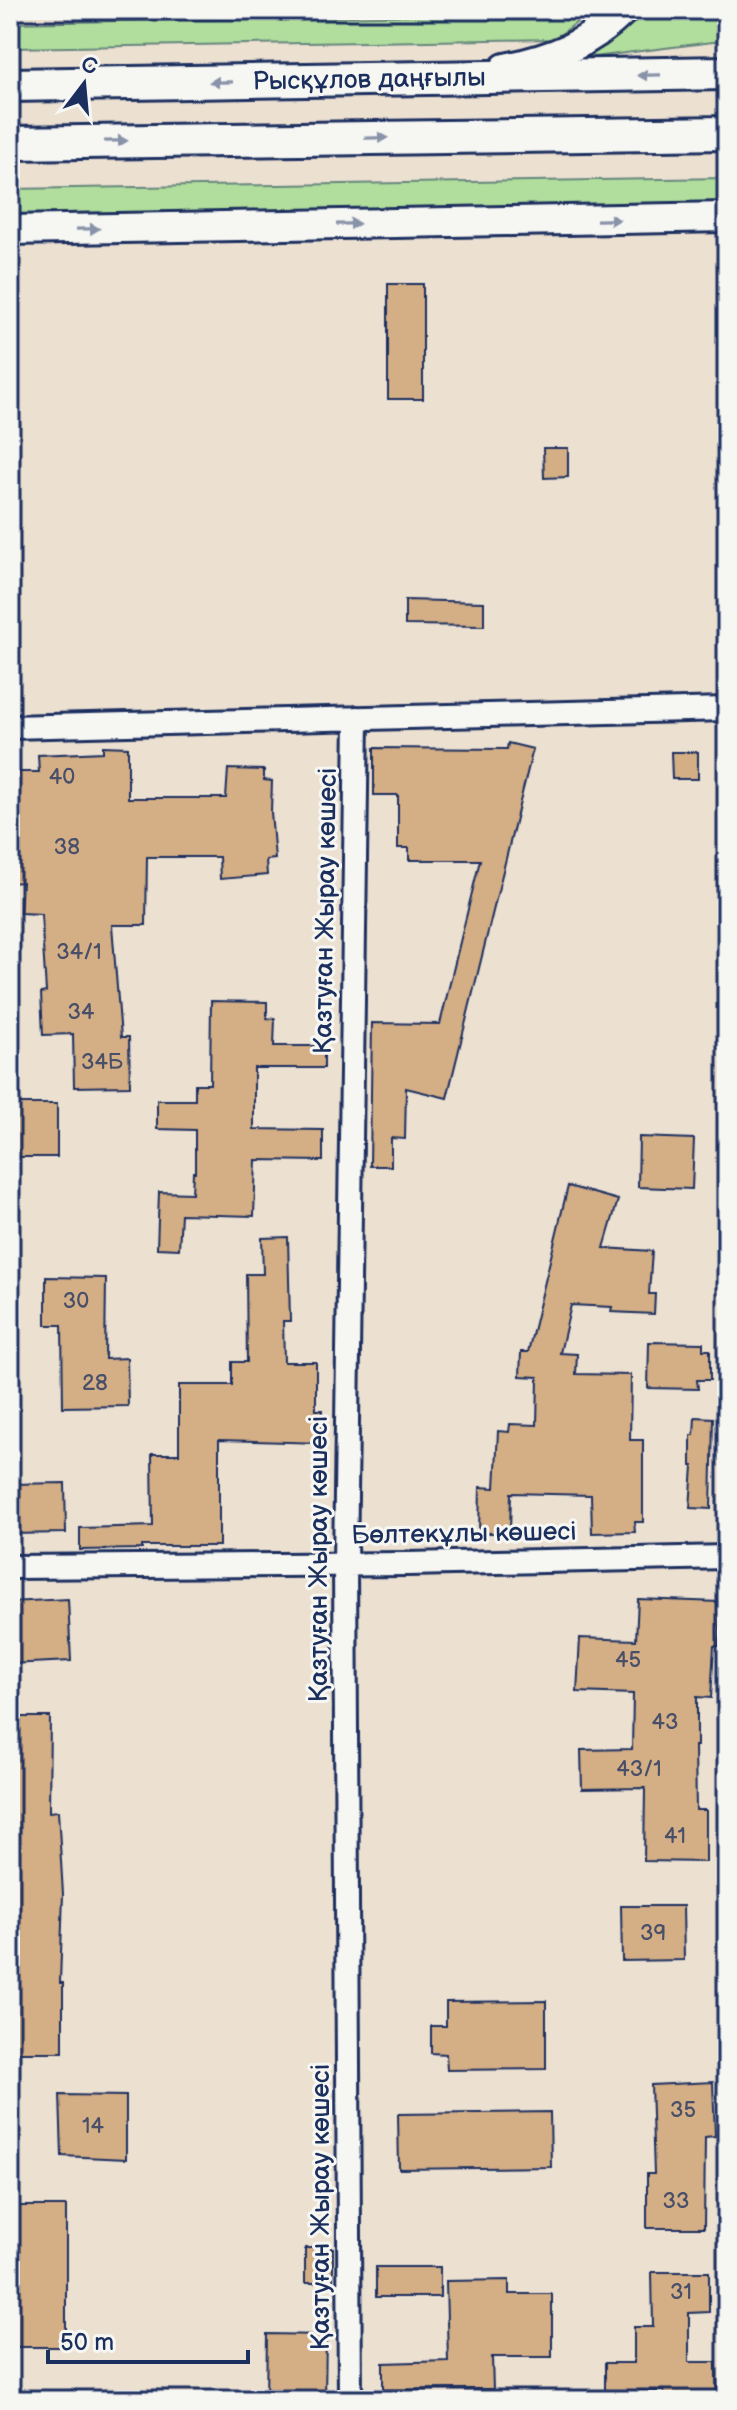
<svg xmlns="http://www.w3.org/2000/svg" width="737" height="2410" viewBox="0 0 737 2410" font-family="'Balsamiq Sans',sans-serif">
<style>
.green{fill:#b1de9c;stroke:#66867d;stroke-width:2}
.building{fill:#d4ae85;stroke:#1b2f5e;stroke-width:2}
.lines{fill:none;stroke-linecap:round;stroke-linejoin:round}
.minor-casing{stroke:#1b2f5e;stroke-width:28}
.tertiary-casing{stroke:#1b2f5e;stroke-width:34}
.secondary-casing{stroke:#1b2f5e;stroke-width:38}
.minor{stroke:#f6f6f2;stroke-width:22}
.tertiary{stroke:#f6f6f2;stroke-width:28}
.secondary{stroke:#f6f6f2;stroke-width:32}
.oneway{fill:#8892a8}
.labels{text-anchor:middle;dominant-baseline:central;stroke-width:6;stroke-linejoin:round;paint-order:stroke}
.number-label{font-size:22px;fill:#494f68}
.street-label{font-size:26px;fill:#1b2f5e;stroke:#f6f6f2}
</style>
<rect width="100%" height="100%" fill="#ece0d1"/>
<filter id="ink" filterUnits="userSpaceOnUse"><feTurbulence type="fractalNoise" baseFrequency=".0125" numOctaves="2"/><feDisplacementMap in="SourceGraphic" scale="16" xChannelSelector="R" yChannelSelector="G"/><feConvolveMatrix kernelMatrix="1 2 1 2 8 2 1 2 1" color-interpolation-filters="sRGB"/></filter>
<g filter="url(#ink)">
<path class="green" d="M 639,10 L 727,10 L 720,41 L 578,59 L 626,26 Z
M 591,12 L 554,39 L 10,48 L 10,23 Z
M 727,178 L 727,208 L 10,219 L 10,189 Z"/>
<path class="building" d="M 388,284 L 423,284 L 423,399 L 388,399 Z
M 543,448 L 568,448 L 568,477 L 544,478 Z
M 405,600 L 484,602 L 484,626 L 405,625 Z
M 508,743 L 533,749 L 447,1098 L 406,1088 L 405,1139 L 391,1138 L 391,1166 L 370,1166 L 372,1023 L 440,1024 L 480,860 L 409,860 L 409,848 L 398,848 L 398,795 L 374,795 L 374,748 L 507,749 Z
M 103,746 L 128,747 L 128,798 L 226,798 L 228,769 L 264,770 L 264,780 L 272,781 L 271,812 L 275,859 L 266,860 L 267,875 L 220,879 L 219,857 L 147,857 L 146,925 L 112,925 L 121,1037 L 129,1037 L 130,1086 L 74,1087 L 73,1034 L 43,1035 L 41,993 L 46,992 L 41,914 L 20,913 L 22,882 L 10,883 L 10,772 L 39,772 L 38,755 L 103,752 Z
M 671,752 L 698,752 L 698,779 L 672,779 Z
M 211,1001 L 267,1002 L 267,1018 L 275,1019 L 274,1046 L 324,1046 L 324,1068 L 254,1068 L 254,1129 L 323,1130 L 323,1161 L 256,1160 L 254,1216 L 181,1214 L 179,1249 L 157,1248 L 159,1192 L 192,1193 L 193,1172 L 195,1172 L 195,1130 L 157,1129 L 157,1100 L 195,1100 L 195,1084 L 210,1084 Z
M 10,1104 L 57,1104 L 57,1157 L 10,1157 Z
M 639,1137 L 694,1139 L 692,1189 L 638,1187 Z
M 568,1186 L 618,1200 L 604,1248 L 652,1251 L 649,1294 L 655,1294 L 654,1314 L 611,1312 L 612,1307 L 571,1305 L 560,1353 L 577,1354 L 576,1374 L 631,1375 L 630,1440 L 643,1440 L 643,1522 L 634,1522 L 635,1532 L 592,1533 L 591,1495 L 511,1493 L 510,1533 L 479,1533 L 480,1487 L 495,1488 L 498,1431 L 509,1432 L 510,1424 L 537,1425 L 538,1377 L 520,1376 L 521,1352 L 528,1352 Z
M 288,1237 L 290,1321 L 283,1321 L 284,1362 L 316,1362 L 316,1410 L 322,1410 L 321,1443 L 219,1440 L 219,1546 L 142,1546 L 142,1549 L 80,1550 L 80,1528 L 153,1526 L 152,1454 L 179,1454 L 179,1385 L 232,1385 L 232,1362 L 247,1362 L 246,1274 L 263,1274 L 262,1238 Z
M 46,1277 L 106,1278 L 105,1359 L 127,1358 L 128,1406 L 63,1407 L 62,1325 L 46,1325 Z
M 649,1342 L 703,1343 L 703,1350 L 710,1350 L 710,1380 L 697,1380 L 698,1389 L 648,1388 Z
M 695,1417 L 713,1418 L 711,1509 L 690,1508 L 693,1466 L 691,1466 L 691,1435 L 694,1435 Z
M 65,1483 L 66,1533 L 10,1534 L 10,1484 Z
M 68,1599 L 71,1661 L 10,1664 L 10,1602 Z
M 638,1599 L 720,1602 L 719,1646 L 714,1646 L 711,1698 L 697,1697 L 697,1746 L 695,1746 L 696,1810 L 706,1810 L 706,1862 L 644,1861 L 645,1788 L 582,1789 L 581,1750 L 632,1749 L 633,1694 L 577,1692 L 580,1638 L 636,1640 Z
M 10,1717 L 50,1717 L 49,1812 L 58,1811 L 63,1894 L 60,1983 L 63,1983 L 63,2052 L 10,2052 Z
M 621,1906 L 683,1906 L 684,1960 L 622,1961 Z
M 546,2001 L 546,2069 L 447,2070 L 446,2054 L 431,2053 L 431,2026 L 446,2026 L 446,2002 Z
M 713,2082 L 715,2136 L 705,2137 L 704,2228 L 647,2228 L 647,2174 L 654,2174 L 651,2085 Z
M 60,2095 L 126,2096 L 126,2159 L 62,2156 Z
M 550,2112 L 551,2167 L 399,2169 L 398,2114 Z
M 10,2206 L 66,2206 L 66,2347 L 10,2347 Z
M 305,2248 L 333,2248 L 333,2283 L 305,2283 Z
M 376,2267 L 440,2267 L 440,2297 L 376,2297 Z
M 652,2272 L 709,2272 L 709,2312 L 689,2313 L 689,2362 L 716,2362 L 717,2400 L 664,2400 L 664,2391 L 605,2391 L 605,2363 L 634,2363 L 634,2327 L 653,2327 Z
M 509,2280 L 509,2294 L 552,2294 L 552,2357 L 492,2357 L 493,2389 L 383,2390 L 383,2363 L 448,2361 L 446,2281 Z
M 267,2334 L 326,2335 L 325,2400 L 266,2400 Z"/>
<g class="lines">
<g class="minor-casing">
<path id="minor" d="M 10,727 L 727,709
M 10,1567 L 408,1564 L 727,1557
M 350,2400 L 345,1564 L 357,718"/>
</g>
<g class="tertiary-casing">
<path id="tertiary" d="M 505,68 C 551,59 590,44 624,10
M 10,230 L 727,217"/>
</g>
<g class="secondary-casing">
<path id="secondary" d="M 10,85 L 727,73
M 10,143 L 727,133"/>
</g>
<use href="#minor" class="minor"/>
<use href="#tertiary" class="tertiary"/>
<use href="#secondary" class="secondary"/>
</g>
<defs><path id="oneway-solid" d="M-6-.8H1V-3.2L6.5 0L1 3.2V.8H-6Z" transform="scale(2)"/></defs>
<g class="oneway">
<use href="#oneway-solid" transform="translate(649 75) rotate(179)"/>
<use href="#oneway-solid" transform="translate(221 82) rotate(179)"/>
<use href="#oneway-solid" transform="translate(376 138) rotate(-1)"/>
<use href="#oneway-solid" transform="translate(116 141) rotate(-1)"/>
<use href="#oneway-solid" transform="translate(608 220) rotate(-1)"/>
<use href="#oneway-solid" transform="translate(348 224) rotate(-1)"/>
<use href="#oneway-solid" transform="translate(88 229) rotate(-1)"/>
</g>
</g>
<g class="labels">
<g class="number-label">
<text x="62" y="777">40</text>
<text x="67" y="847">38</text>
<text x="79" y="952">34/1</text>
<text x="81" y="1012">34</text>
<text x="102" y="1062">34Б</text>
<text x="76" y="1301">30</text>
<text x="95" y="1383">28</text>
<text x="628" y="1660">45</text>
<text x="665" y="1722">43</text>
<text x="639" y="1769">43/1</text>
<text x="675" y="1836">41</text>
<text x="653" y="1933">39</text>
<text x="683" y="2110">35</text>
<text x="93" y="2126">14</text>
<text x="676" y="2201">33</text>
<text x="681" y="2292">31</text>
</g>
<g class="street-label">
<text transform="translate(369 80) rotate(-1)">Рысқұлов даңғылы</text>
<text transform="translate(326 911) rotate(-89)">Қазтуған Жырау көшесі</text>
<text transform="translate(464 1534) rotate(-1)">Бөлтекұлы көшесі</text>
<text transform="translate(319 1559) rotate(-90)">Қазтуған Жырау көшесі</text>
<text transform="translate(321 2207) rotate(-90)">Қазтуған Жырау көшесі</text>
</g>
</g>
<rect width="737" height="2410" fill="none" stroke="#f6f6f2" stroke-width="40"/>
<rect x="20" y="20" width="697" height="2370" fill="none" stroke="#1b2f5e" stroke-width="3" filter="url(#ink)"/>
<g transform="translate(84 84) rotate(16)" stroke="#f6f6f2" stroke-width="6" paint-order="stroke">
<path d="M0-6L14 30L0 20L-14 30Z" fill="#1b2f5e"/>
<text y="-12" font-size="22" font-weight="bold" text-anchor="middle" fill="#1b2f5e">С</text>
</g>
<path d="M48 2350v12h200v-12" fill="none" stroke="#1b2f5e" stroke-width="4"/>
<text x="60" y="2350" font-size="24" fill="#1b2f5e" stroke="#f6f6f2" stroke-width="6" paint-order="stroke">50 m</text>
</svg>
